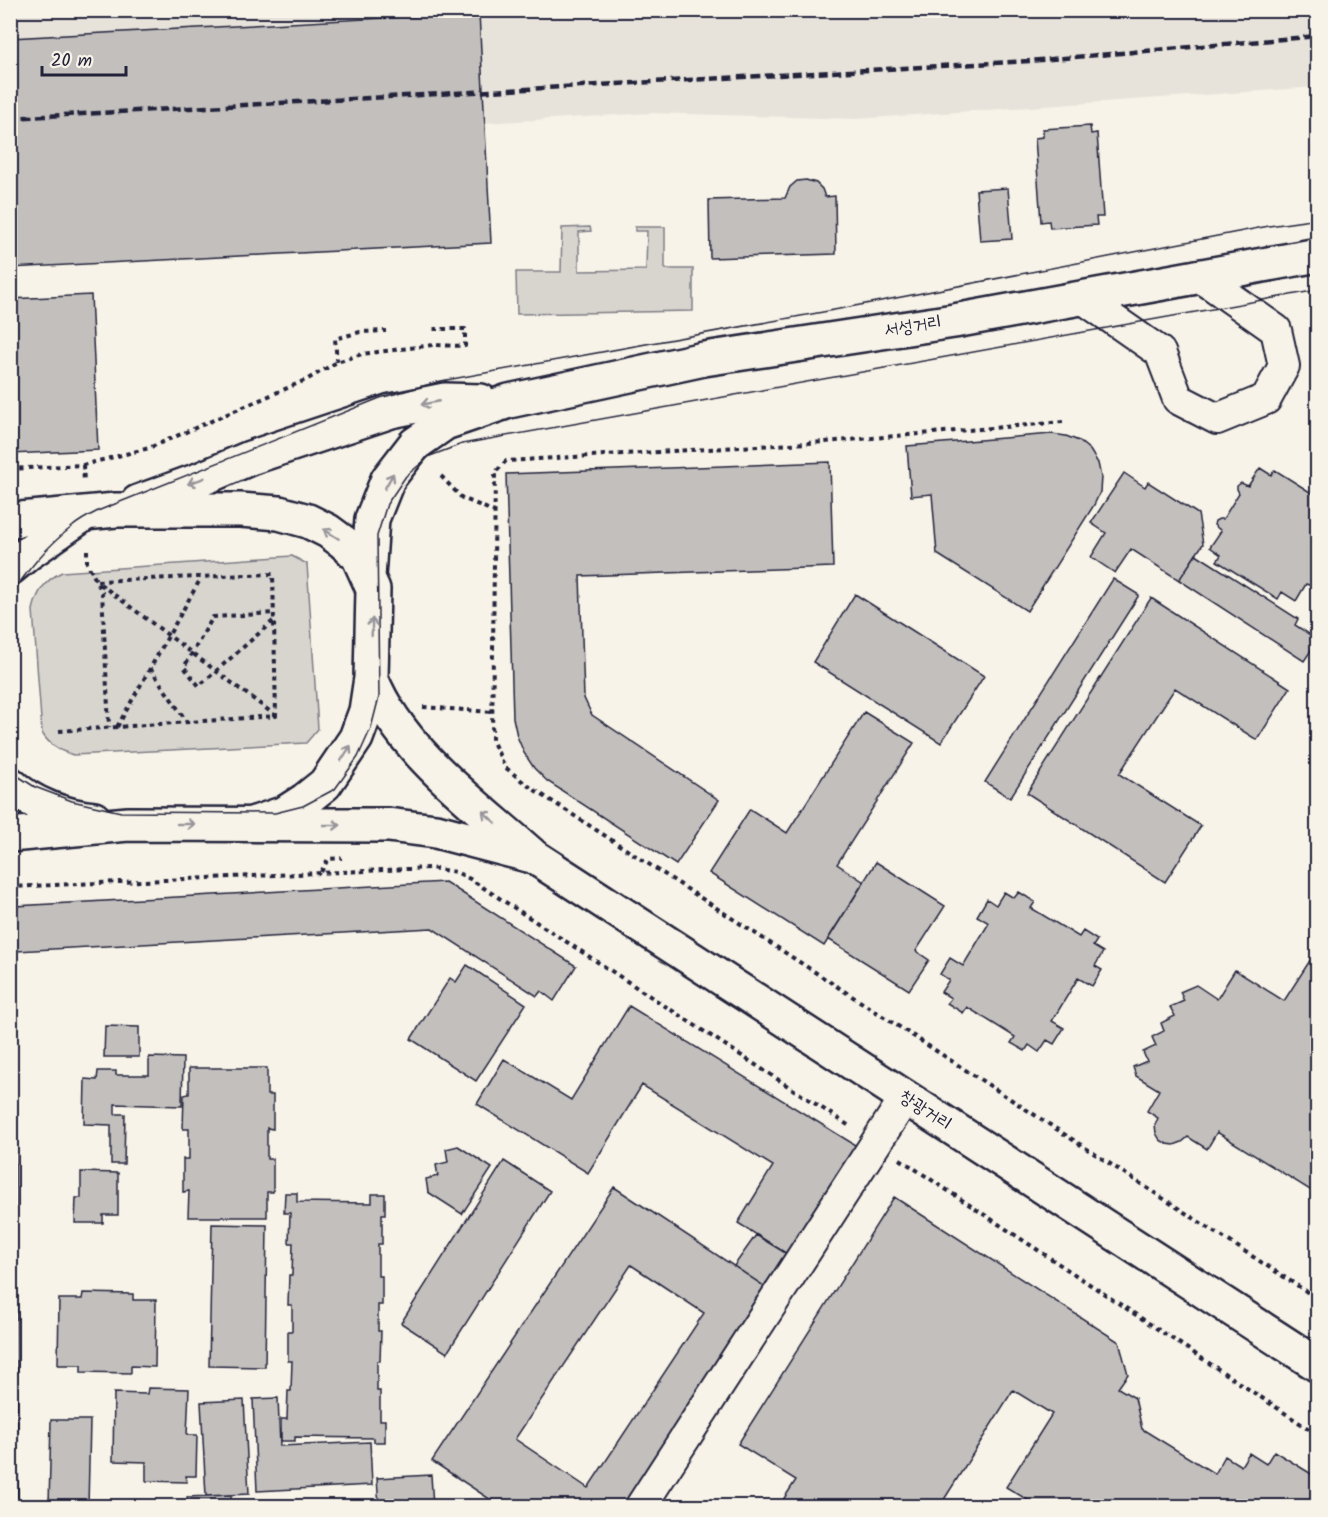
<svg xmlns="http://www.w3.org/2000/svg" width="1328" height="1517" viewBox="0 0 1328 1517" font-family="Kalam,'Poor Story',sans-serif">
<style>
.built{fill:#e7e3db}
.green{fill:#d8d5cf;stroke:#7d7c85;stroke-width:1.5}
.building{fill:#c2bfbd;stroke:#22223b;stroke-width:1.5;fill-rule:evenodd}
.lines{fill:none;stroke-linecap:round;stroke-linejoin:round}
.minor-casing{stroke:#22223b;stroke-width:34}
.major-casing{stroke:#22223b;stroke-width:38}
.path{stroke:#22223b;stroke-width:4;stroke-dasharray:4.5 4.5;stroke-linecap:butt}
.minor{stroke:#f7f3e8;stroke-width:30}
.major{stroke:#f7f3e8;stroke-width:33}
.tram{stroke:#22223b;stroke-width:1.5}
.rail{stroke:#22223b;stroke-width:4.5;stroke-dasharray:9 4.5;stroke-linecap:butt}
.oneway{stroke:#97959a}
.labels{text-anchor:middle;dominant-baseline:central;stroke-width:6;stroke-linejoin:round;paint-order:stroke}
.street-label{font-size:18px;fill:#22223b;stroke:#f7f3e8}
</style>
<rect width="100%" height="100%" fill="#f7f3e8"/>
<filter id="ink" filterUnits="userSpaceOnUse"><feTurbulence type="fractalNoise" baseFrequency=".0167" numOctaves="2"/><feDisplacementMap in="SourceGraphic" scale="12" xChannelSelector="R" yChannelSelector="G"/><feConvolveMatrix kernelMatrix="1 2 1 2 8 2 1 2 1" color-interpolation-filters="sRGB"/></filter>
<g filter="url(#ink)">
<path class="built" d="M 11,11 L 1317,11 L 1317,87 L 857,119 L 651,113 L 11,151 Z"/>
<path class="green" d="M 590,227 L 591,231 L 579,232 L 579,271 L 646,270 L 647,231 L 635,231 L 635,227 L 665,227 L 665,269 L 693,269 L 693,311 L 517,314 L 516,272 L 561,272 L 562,228 Z
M 292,556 L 307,564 L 318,729 L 306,743 L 73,755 C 59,750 50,746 42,733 L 33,610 C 37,592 45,580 62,572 Z"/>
<path class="building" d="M 479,13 L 491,243 L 10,268 L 10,38 Z
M 1318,97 L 1318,150 L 1317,151 L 1311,98 Z
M 1090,126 L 1091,134 L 1097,133 L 1103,217 L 1096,217 L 1097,225 L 1050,228 L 1049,221 L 1041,222 L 1035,138 L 1043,137 L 1043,129 Z
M 806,180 L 816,183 L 822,189 L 825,197 L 835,196 L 836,254 L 710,258 L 709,200 L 785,198 L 790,187 L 797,181 Z
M 1008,188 L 1012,239 L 980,241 L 976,190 Z
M 91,295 L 98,450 L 10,454 L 10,299 Z
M 1052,434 L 1066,436 L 1079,441 L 1090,450 L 1098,463 L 1101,477 L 1100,492 L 1094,505 L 1027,611 L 937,554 L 932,494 L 911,496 L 907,446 Z
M 830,462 L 833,567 L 580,576 L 584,698 L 592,715 L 719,800 L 676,865 L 547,781 L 534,768 L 524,753 L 517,736 L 513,718 L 506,474 Z
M 1260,468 L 1271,475 L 1275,470 L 1318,497 L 1318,575 L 1316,578 L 1318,585 L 1314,587 L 1306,584 L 1296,601 L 1282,592 L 1278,599 L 1217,561 L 1221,555 L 1210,547 L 1221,531 L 1214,525 L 1215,521 L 1219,519 L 1223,519 L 1239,493 L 1237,489 L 1237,486 L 1241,483 L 1248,486 Z
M 1124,473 L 1145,487 L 1148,482 L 1198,514 L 1203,544 L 1179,580 L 1131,549 L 1115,573 L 1091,557 L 1106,533 L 1091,523 Z
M 1196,554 L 1298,619 L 1295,625 L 1318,640 L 1304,661 L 1179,580 Z
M 1113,579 L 1139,595 L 1010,798 L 985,782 Z
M 855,594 L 984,676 L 941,743 L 813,662 Z
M 1151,598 L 1290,688 L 1257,740 L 1175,688 L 1119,774 L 1201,826 L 1165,882 L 1027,793 Z
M 864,712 L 914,743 L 837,864 L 864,882 L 824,946 L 709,873 L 750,809 L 787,833 Z
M 876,862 L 945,906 L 916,951 L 929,960 L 909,990 L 828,939 Z
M 445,882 L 576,966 L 554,1001 L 541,991 L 537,996 L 432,928 L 17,951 L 15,906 Z
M 1004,892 L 1014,898 L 1019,892 L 1035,902 L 1031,908 L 1079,937 L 1083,931 L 1097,940 L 1093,946 L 1103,952 L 1095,966 L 1102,970 L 1092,986 L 1078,978 L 1052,1021 L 1064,1028 L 1054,1044 L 1047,1040 L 1039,1052 L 1029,1045 L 1025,1051 L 1011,1043 L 1015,1037 L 967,1007 L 963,1013 L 947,1003 L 951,998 L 941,992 L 949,980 L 940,974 L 950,958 L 963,966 L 989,923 L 977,916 L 987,899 L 996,905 Z
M 1318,948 L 1318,1195 L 1217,1132 L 1207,1149 L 1188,1137 L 1182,1142 L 1174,1145 L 1167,1144 L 1160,1140 L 1156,1133 L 1155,1125 L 1158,1118 L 1147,1111 L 1159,1090 L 1136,1076 L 1133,1067 L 1147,1061 L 1143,1052 L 1156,1046 L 1152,1037 L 1164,1031 L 1161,1023 L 1175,1016 L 1170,1007 L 1184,1001 L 1180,992 L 1196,985 L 1217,999 L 1235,970 L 1284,1001 Z
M 10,955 L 15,955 L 15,1045 L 10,1045 Z
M 467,965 L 526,1004 L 476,1081 L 411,1039 L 450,978 L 456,982 Z
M 629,1006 L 860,1148 L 792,1257 L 738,1223 L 773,1166 L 642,1085 L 588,1173 L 477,1104 L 504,1059 L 571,1100 Z
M 105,1026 L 139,1027 L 139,1057 L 104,1057 Z
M 10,1045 L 15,1045 L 18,1506 L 10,1506 Z
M 149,1057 L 183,1058 L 182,1106 L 115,1104 L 115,1114 L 125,1114 L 124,1164 L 111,1164 L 111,1125 L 84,1124 L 85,1079 L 97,1080 L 98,1071 L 116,1071 L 116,1075 L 149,1075 Z
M 189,1068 L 267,1068 L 267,1095 L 273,1095 L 273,1129 L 267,1128 L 267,1159 L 273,1159 L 273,1192 L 267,1192 L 267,1217 L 188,1217 L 189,1191 L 183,1192 L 183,1159 L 189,1159 L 189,1129 L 183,1129 L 184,1095 L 189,1094 Z
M 458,1146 L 492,1168 L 462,1214 L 428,1192 L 426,1179 L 438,1176 L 436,1165 L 448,1162 L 446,1149 Z
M 504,1161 L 550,1191 L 447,1353 L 401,1323 Z
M 81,1172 L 118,1173 L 118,1215 L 103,1215 L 103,1223 L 75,1223 L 76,1198 L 81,1198 Z
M 614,1187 L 770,1290 L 626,1506 L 500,1506 L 432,1461 ZM 631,1265 L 704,1313 L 588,1488 L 515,1439 Z
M 285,1193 L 297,1193 L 297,1202 L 372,1203 L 372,1194 L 385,1194 L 385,1214 L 382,1214 L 382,1244 L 378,1244 L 378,1276 L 382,1276 L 382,1305 L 378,1305 L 378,1331 L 381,1331 L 380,1361 L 377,1361 L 377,1391 L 380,1391 L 380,1420 L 385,1420 L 385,1442 L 374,1442 L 374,1438 L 295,1437 L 295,1441 L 281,1441 L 281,1419 L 287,1419 L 288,1391 L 291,1391 L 292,1361 L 288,1361 L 288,1331 L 292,1331 L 292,1305 L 288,1305 L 289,1275 L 292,1275 L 293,1243 L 289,1243 L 290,1213 L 284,1213 Z
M 894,1197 L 1119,1342 L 1128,1374 L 1118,1388 L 1135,1398 L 1142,1429 L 1215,1474 L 1225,1456 L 1241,1466 L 1249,1453 L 1266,1464 L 1274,1451 L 1318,1478 L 1318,1506 L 1038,1506 L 1006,1487 L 1052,1414 L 1013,1390 L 940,1506 L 779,1506 L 796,1480 L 738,1444 Z
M 212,1224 L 267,1225 L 265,1367 L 209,1366 Z
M 756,1235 L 792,1257 L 770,1290 L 734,1266 Z
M 83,1293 L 133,1294 L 133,1300 L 156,1300 L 155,1367 L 131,1366 L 131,1373 L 81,1372 L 81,1365 L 58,1365 L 59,1299 L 82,1299 Z
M 148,1388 L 189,1389 L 187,1435 L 197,1435 L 196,1476 L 186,1476 L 187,1482 L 146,1481 L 146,1462 L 113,1461 L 114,1393 L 147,1394 Z
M 278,1398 L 280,1446 L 370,1442 L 372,1485 L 257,1491 L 253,1399 Z
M 244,1400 L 249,1494 L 206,1496 L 201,1402 Z
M 51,1420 L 90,1420 L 88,1506 L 49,1506 Z
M 431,1475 L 433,1506 L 379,1506 L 377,1478 Z
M 231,1495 L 231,1506 L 188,1506 L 187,1497 Z"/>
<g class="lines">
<g class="minor-casing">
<path id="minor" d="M 1081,297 L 1160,352 L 1178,399 L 1217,419 L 1266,399 L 1284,366 L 1276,330 L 1198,275
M 641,1506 L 905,1098"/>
</g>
<g class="major-casing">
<path id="major" d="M 138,502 L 201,479 L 250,458 L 391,411 L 445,400 L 481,401
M 10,520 L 116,510 L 240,510 L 279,513 L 308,521 L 328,531 L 343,542 L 358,556 L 373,589 L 371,678 L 366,711 L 356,738 L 325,784 L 305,800 L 285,813 L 252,824
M 10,568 L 27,554 L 83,515
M 368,577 L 372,519 L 388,479 L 415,444 L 445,423 L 509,401 L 704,359 L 954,321 L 1318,255
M 371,678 C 400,751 476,805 533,856 L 1318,1365
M 10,784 C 32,805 65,816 94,819
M 10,835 L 128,824 L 388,825 L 436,831 L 528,855"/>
</g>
<path class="path" d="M 337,362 L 335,339 L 360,332 L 386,331
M 1063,422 L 825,442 L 506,461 L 495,473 L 492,740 L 505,767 L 527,785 L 1318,1299
M 83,465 L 84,482
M 10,469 L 83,465 L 149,448 L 308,379 L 337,362 L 362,354 L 433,345 L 465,346 L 465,329 L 433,329
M 441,476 L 462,498 L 495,512
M 87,550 L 87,563 L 102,592 L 109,727
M 100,584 L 276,716
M 273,621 L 199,686 L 184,667 L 213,617 L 274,613
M 150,668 L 187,722
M 423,707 L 492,712
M 117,727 L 201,578
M 59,731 L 276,716 L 273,574 L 97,581
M 321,872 L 328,859 L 342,858
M 10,887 L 430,868 L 456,872 L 470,879 L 851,1127
M 900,1159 L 1318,1435"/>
<use href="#minor" class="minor"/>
<use href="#major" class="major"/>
<path class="tram" d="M 10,598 C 25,572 48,545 72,527 C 80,520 90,515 100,510 L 380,398 L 441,381 L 834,310 L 1269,226 L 1318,219
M 10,771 L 35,787 L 72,801 L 121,812 L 275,813 L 303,806 L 335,789 L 358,757 L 371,728 L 379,697 L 377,536 L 387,504 L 406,476 L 430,456 L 462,444 L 1318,290"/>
<path class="rail" d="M 10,118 L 1029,61 L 1318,36"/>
</g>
<defs><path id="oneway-shaft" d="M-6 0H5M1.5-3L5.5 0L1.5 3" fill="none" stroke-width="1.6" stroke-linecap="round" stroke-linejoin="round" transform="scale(1.5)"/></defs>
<g class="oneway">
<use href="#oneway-shaft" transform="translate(430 403) rotate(169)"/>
<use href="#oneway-shaft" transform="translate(196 481) rotate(159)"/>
<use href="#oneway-shaft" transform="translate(389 481) rotate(-61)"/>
<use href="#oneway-shaft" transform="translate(331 534) rotate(-148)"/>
<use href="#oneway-shaft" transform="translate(372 627) rotate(-88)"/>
<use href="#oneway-shaft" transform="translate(346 753) rotate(-57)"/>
<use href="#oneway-shaft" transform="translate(489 817) rotate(-138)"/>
<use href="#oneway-shaft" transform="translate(186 824)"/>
<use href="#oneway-shaft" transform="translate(332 825)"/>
</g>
</g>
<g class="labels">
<g class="street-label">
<text transform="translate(913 327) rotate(-9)">서성거리</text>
<text transform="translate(925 1111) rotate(33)">창광거리</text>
</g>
</g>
<rect width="1328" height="1517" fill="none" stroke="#f7f3e8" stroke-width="36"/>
<rect x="18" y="18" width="1292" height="1481" fill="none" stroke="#22223b" stroke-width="2" filter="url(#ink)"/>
<path d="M42 66v9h84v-9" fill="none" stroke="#22223b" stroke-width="3"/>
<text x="51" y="66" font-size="18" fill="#22223b" stroke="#f7f3e8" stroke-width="4.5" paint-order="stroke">20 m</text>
</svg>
